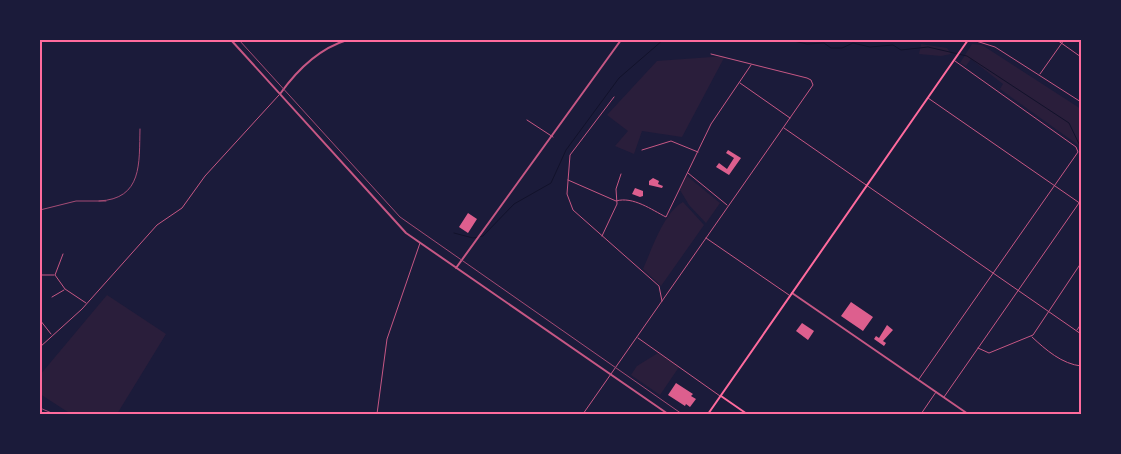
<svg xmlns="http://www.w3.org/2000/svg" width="1121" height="454" viewBox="0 0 1121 454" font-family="'Golos Text',sans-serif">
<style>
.green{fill:#2a1e3b}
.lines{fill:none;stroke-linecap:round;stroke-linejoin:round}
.stream{stroke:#12122b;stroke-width:1}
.building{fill:#dd5f8e}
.minor{stroke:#c65784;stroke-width:1}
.tertiary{stroke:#c65784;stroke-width:2}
.secondary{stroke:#ff6b9d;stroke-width:2}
.tram{stroke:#a44b75;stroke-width:1}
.rail{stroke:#a44b75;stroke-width:1}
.neatline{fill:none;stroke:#ff6b9d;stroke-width:2}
</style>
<rect width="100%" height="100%" fill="#1b1b3a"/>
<path class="green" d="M 921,44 L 947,48 L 951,54 L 941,56 L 919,54 Z
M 972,44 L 982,45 L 1081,109 L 1081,147 L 1000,89 L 1003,84 L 971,59 L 966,66 L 960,63 Z
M 725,56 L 682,137 L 642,131 L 634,154 L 615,146 L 628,131 L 607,115 L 657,61 Z
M 687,176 L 720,203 L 706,223 L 689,205 L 680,190 Z
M 683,202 L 704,225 L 661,286 L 643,269 C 652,249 664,212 683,202 Z
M 107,295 L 166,334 L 117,414 L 71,414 L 40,394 L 40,375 Z
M 658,353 L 679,367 L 660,395 L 631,375 L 637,366 Z"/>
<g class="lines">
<path class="stream" d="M 789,40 L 807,44 L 824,43 L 831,48 L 842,48 L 853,43 L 870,47 L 893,45 L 901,50 L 928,47 L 967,56 L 1069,123 L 1081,148
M 454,233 L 473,238 L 483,236 L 514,204 L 551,183 L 566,150 L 619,78 L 663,40"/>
</g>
<path class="building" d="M 728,150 L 741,158 L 729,175 L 716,167 L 719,163 L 727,169 L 734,158 L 726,153 Z
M 653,178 L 659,181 L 658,184 L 663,186 L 662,188 L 649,185 L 649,181 Z
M 635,188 L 643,191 L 643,196 L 640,197 L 632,194 Z
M 468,213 L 477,219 L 468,233 L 459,227 Z
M 851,302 L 873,317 L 863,331 L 841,316 Z
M 802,323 L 814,331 L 808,340 L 796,331 Z
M 887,325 L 893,330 L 883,341 L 886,343 L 884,346 L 874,339 L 876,336 L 879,338 Z
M 676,383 L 693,394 L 691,396 L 696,399 L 690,407 L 686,404 L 685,406 L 668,395 Z"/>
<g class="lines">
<path class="minor" d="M 973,40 L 995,47 L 1081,102
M 1057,40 L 1081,57
M 1040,74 L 1064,40
M 740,83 L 790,118
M 614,97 L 570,155 L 567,194 L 573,210 L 659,286 L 662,301
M 928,98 L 1081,204
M 527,120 L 553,137
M 784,128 L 1081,334
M 642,150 L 671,141 L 698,152
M 688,173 L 727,205
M 568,180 L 616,201 C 633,196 652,210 666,217 L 711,124 L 751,65
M 602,236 L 617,204 L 616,189 L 621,174
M 706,238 L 789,295
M 63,254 L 55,275 L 65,289 L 86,303
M 40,275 L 54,275
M 52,297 L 64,290
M 40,320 L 51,334
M 1077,330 L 1081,324
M 1032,337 C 1046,350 1062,364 1081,366
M 638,338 L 720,396
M 40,347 L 82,309 L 157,225 L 182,208 L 205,176 L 279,95
M 978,348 L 989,353 L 1033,335 L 1081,263
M 919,379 L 1078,152 L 1076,147 L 955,61
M 944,397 L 1079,203
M 377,414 L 387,339 L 420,243
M 583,414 L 813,85 L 811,80 L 807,78 L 711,54
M 921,414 L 936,392"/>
<path class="tertiary" d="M 231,40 L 406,233 L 668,414
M 280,94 C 297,70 318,49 347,40
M 456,268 L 621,40
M 792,293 L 968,414"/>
<path class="secondary" d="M 721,396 L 747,414
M 708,414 L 968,40"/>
<path class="tram" d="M 239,40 L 400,217 L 682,414"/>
<path class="rail" d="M 99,201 C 143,199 139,163 140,129
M 40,210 L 76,201 L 106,201
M 40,408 L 54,414"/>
</g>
<rect width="1121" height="454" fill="none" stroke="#1b1b3a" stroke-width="82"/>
<rect x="41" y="41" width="1039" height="372" class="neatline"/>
</svg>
